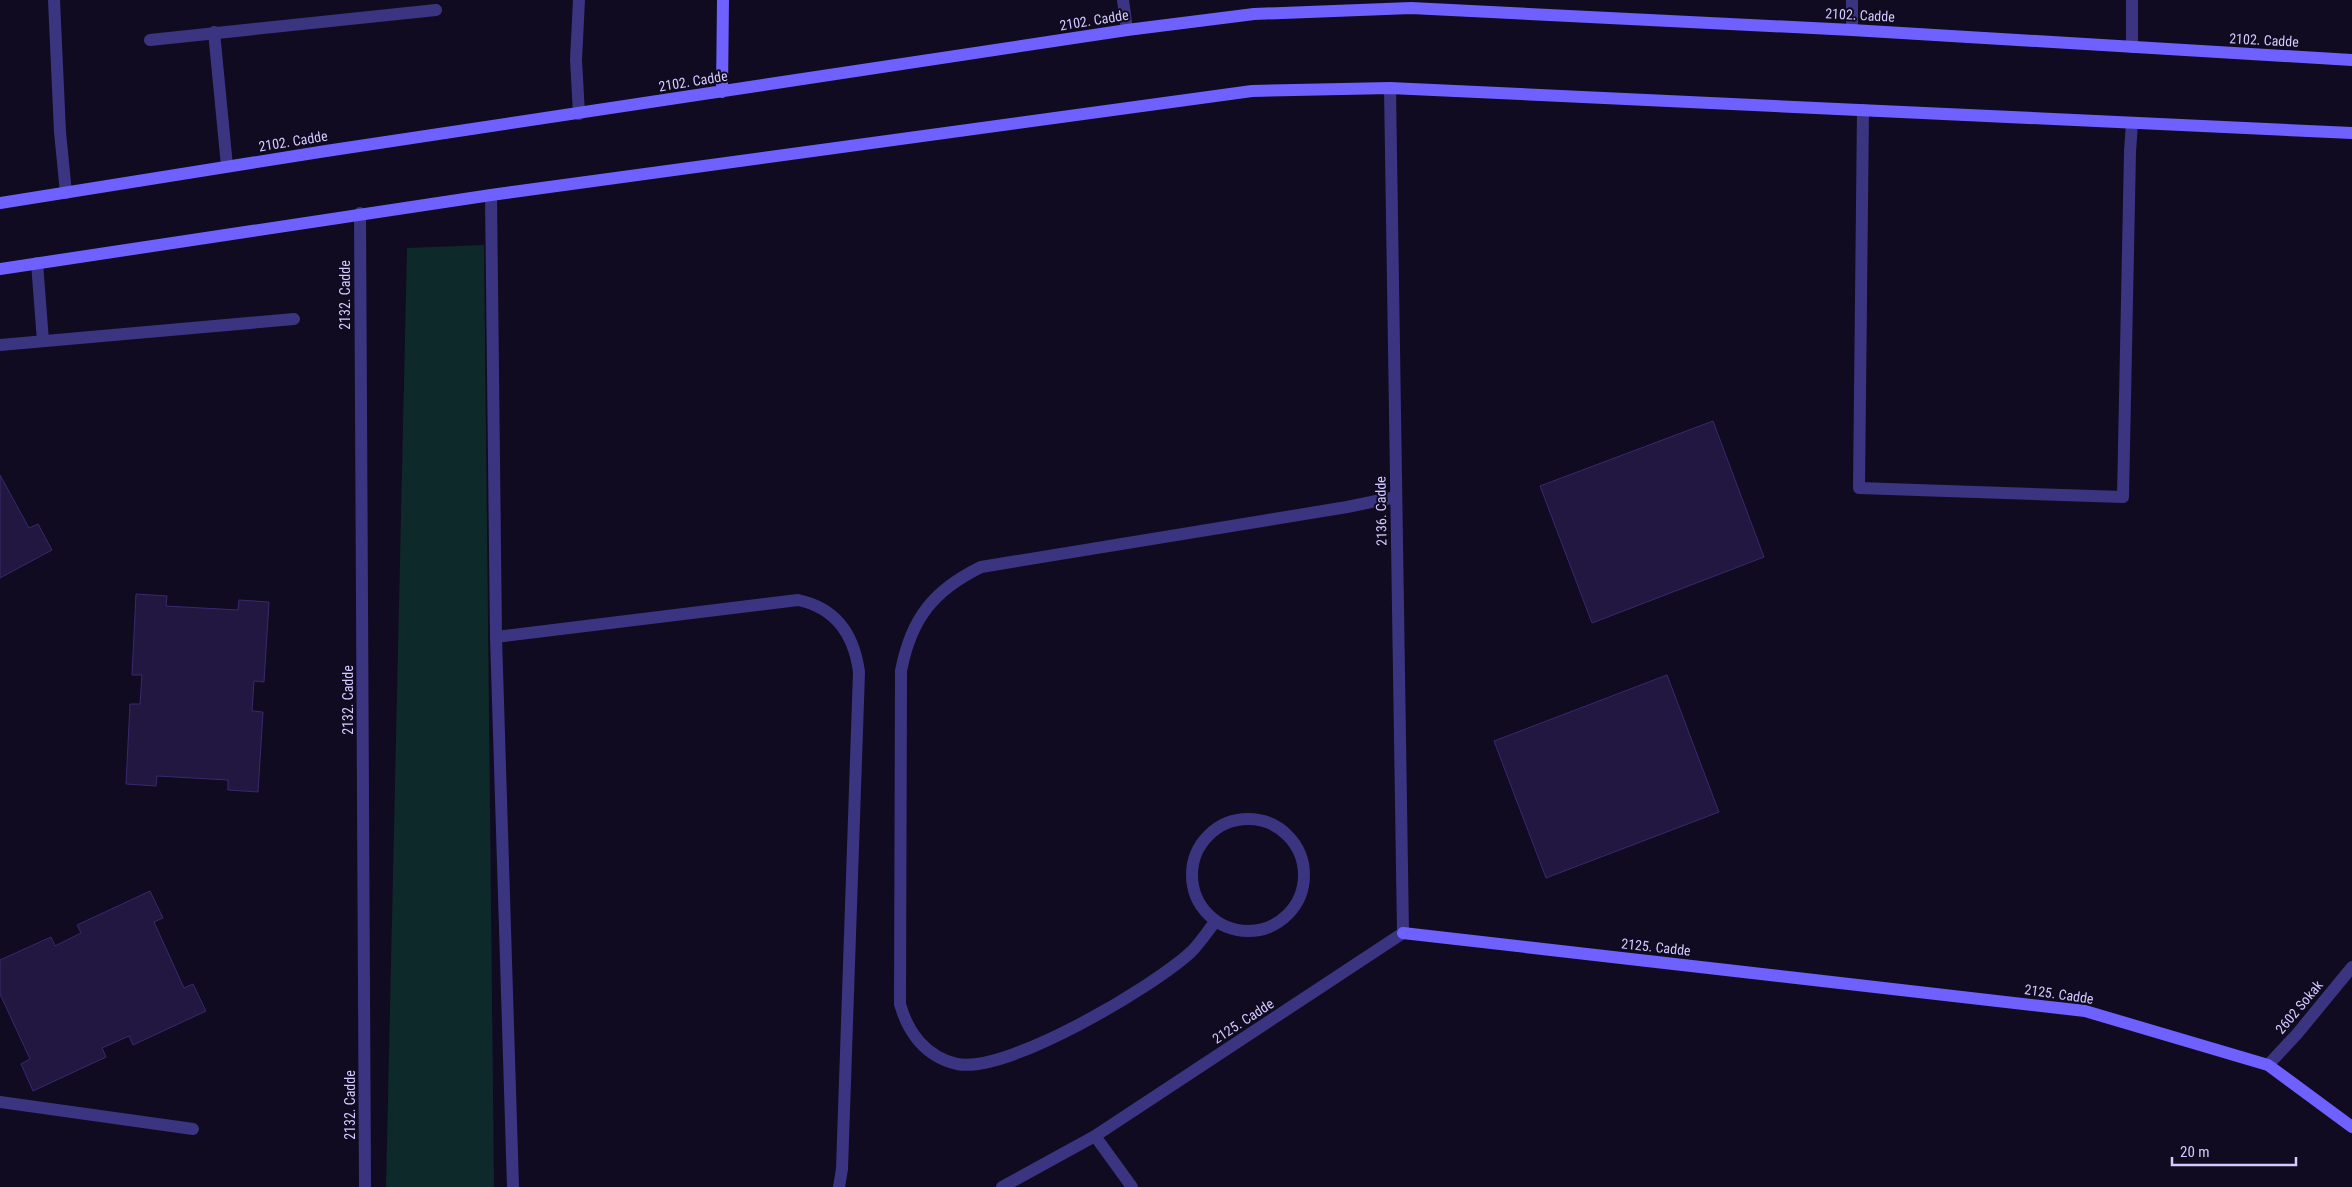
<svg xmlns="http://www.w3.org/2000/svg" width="2352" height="1187" viewBox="0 0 2352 1187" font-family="'Roboto Condensed',sans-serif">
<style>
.green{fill:#0e292a}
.building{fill:#221741;stroke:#3a286f}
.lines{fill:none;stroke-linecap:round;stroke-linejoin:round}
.lane{stroke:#3b3481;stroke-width:12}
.street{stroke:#3b3481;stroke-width:12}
.secondary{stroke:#6e61ff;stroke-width:12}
.labels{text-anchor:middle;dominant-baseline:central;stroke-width:4;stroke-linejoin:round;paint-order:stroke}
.street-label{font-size:14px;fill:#d3caff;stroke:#100b20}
</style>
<rect width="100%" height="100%" fill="#100b20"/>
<path class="green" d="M 484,245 L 494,1187 L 386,1187 L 407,248 Z"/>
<path class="building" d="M 1713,421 L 1764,557 L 1592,623 L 1540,486 Z
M 0,475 L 29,528 L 38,524 L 52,550 L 0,578 Z
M 136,594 L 167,596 L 166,606 L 238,610 L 239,600 L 269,602 L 264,682 L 254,681 L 252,711 L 263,712 L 258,792 L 228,790 L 228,780 L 157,776 L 156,786 L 126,784 L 130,704 L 140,704 L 142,675 L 132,675 Z
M 1667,675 L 1719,812 L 1546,878 L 1494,741 Z
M 150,891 L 163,918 L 154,922 L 184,988 L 193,984 L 206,1011 L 133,1045 L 129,1036 L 102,1048 L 106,1057 L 33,1091 L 21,1064 L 30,1059 L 0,994 L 0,960 L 51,937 L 55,946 L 81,933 L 77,925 Z"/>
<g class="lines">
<path class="lane" d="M 54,0 L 60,132 L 66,193
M 579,0 L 576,60 L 579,114
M 1123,0 L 1127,30
M 214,32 L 227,166
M 150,40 L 436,10
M 1863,110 L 1859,488 L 2123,497 L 2130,152 L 2132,123
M 496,637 L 798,600 C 836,608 854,634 859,672 L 842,1169 L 839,1187
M1192 875a56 56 0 1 1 112 0a56 56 0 1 1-112 0Z
M 1215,922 C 1207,932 1200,943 1191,952 C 1153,987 1007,1074 957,1064 C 926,1057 908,1033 900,1004 L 901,671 C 911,618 934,590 981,567 L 1347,507 L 1396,497"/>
<path class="street" d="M 1852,30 L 1852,0
M 2132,47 L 2132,0
M 491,195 L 496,637 L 513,1187
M 360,213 L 365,1187
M 37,263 L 43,341
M 0,345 L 294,319
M 2268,1065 L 2297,1034 L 2352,967
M 0,1102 L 193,1129
M 1095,1136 L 1132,1187
M 1002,1187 L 1095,1136 L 1403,933 L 1390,88"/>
<path class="secondary" d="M 722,92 L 723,0
M 0,203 L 326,151 L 1127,30 L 1254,14 L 1411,8 L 1852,30 L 2352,60
M 0,269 L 491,195 L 1252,91 L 1390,88 L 2352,133
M 1403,933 L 2085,1011 L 2268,1065 L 2352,1127"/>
</g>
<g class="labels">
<g class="street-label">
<text transform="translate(1860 15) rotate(3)">2102. Cadde</text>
<text transform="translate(1094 20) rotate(-9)">2102. Cadde</text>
<text transform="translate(2264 40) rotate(3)">2102. Cadde</text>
<text transform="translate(693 81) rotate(-9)">2102. Cadde</text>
<text transform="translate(293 141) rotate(-9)">2102. Cadde</text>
<text transform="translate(345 295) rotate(-90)">2132. Cadde</text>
<text transform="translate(1381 511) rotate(-91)">2136. Cadde</text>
<text transform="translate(348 700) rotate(-90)">2132. Cadde</text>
<text transform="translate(1656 947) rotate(6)">2125. Cadde</text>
<text transform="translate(2059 994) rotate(8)">2125. Cadde</text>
<text transform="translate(2299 1007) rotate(-50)">2602 Sokak</text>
<text transform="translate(1243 1021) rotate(-33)">2125. Cadde</text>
<text transform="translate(350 1105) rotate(-90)">2132. Cadde</text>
</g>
</g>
<path d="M2172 1157v8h124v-8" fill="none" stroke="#d3caff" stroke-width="2.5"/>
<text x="2180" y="1157" font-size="15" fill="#d3caff" stroke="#100b20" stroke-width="4" paint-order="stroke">20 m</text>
</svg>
